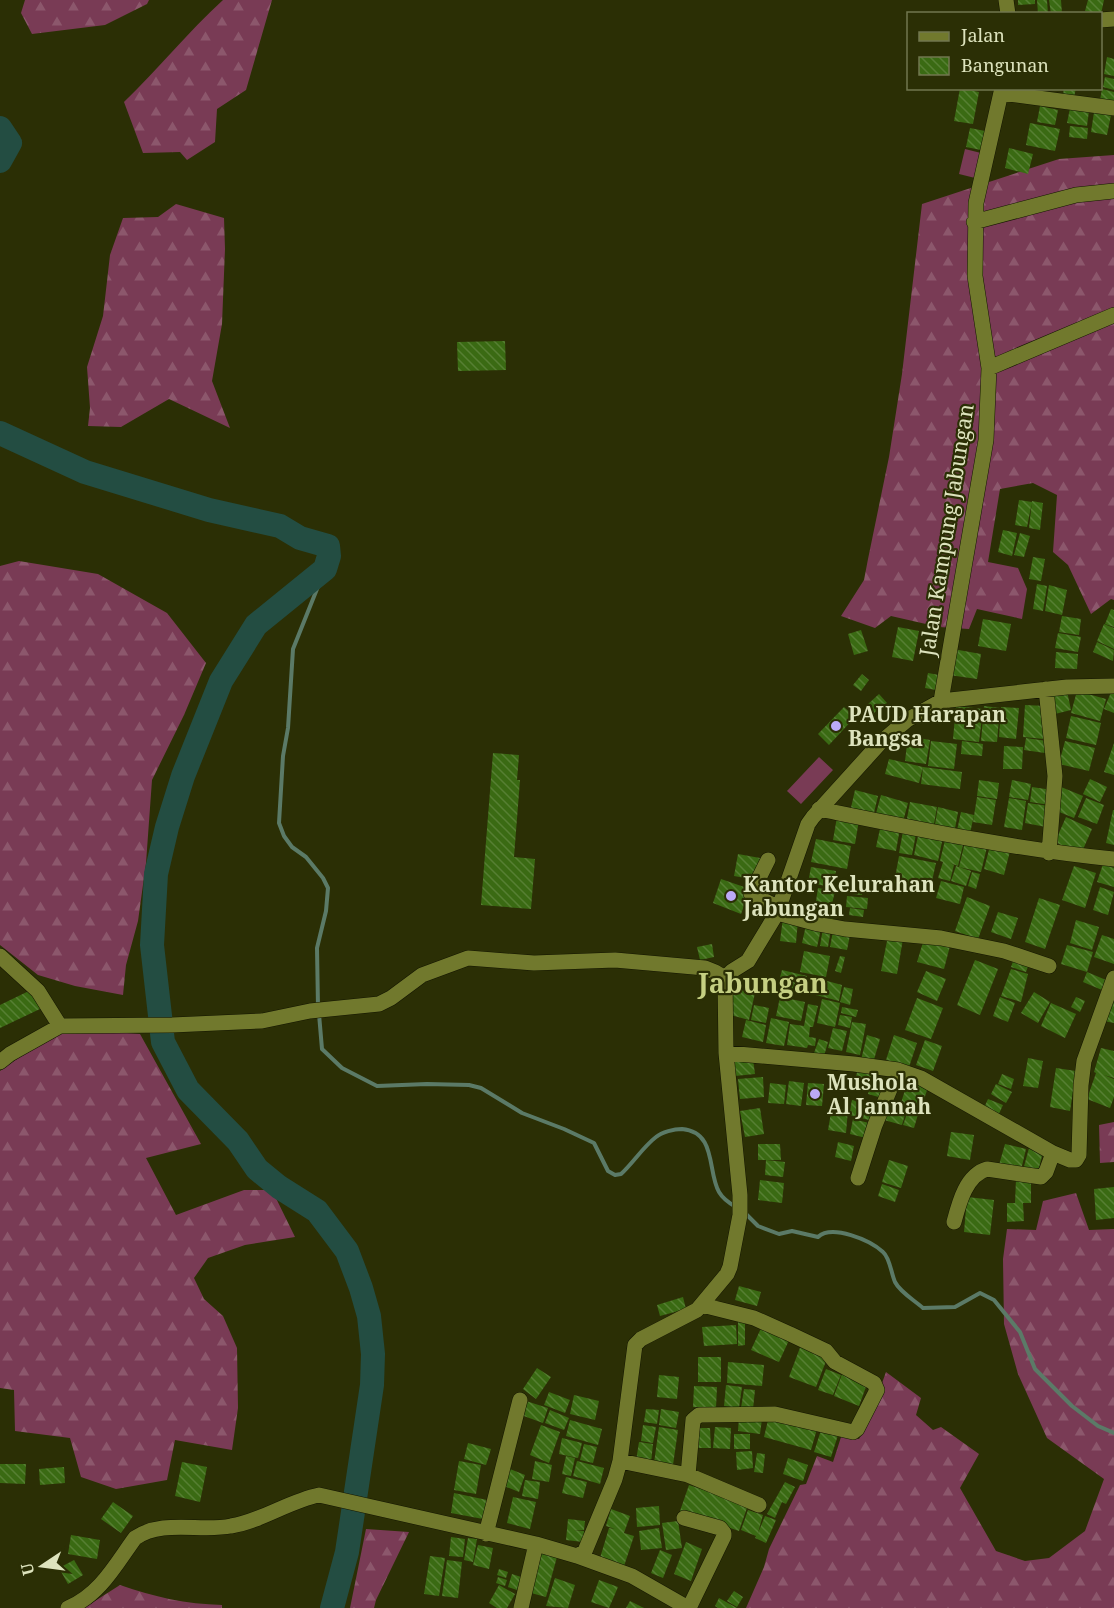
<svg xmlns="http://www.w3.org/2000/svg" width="1114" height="1608" viewBox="0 0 1114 1608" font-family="'Noto Serif',serif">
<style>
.forest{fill:url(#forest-firs)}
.garden{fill:#793b55}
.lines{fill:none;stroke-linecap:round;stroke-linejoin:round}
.stream{stroke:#5b7a67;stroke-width:4}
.river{stroke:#234d42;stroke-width:24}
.building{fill:url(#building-back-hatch)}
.minor-casing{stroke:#141601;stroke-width:16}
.minor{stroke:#71792d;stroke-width:15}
.poi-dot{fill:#bcaaf6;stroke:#2b2f05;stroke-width:2}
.labels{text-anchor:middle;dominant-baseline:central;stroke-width:4.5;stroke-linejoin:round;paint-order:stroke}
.street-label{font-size:21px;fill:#dde3bd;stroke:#2b2f05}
.poi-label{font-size:21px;font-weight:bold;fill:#dde3bd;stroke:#2b2f05;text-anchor:start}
.district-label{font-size:27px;font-weight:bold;fill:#c5cf82;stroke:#2b2f05}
</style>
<defs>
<pattern id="forest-firs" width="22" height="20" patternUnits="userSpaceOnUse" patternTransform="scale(1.5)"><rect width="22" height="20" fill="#793b55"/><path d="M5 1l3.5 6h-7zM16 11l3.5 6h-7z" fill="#8c576c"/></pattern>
<pattern id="building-back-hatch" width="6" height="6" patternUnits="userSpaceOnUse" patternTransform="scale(1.5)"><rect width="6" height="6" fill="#3a6a13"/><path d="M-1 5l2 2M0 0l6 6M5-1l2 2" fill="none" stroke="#567f33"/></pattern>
</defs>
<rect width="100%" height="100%" fill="#2b2f05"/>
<path class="forest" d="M 25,0 L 149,0 L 147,4 L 105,25 L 32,34 L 21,13 Z
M 223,0 L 272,0 L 246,90 L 217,109 L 215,142 L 187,160 L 180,152 L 143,153 L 124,102 C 158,69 188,32 223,0 Z
M 1114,155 L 1114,600 L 1111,599 L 1091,614 L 1068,565 L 1053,552 L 1057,495 L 1033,483 L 1000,489 L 988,562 L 1018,568 L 1027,589 L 1022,619 L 977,609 L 969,629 L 939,627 L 891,616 L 875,628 L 841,616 L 864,580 L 868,559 L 889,457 L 902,374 L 922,204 L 1059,159 Z
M 176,204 L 224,218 L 225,249 L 222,324 L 212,381 L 230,428 L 169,399 L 121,427 L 88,426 L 90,408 L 87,367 L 103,316 L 110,255 L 123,218 L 158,217 Z
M 19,561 L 98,574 L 167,613 L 206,663 L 184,715 L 152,780 L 146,863 L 138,921 L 126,965 L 123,995 L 75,986 L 38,975 L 0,945 L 0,566 Z
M 61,1028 L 140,1034 L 201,1144 L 146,1158 L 176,1215 L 244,1190 L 272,1190 L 295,1237 L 245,1245 L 208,1258 L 194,1278 L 204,1299 L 223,1316 L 237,1348 L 238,1408 L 232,1450 L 175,1440 L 167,1480 L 116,1489 L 81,1477 L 70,1438 L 15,1431 L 14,1390 L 0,1388 L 0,1071 Z
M 1114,1122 L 1114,1162 L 1100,1163 L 1099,1125 Z
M 1076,1193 L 1089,1230 L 1114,1229 L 1114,1608 L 746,1608 L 764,1567 L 769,1549 L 800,1485 L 806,1484 L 817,1456 L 833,1462 L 842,1434 L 859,1439 L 867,1425 L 886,1372 L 921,1398 L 916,1415 L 933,1430 L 941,1427 L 979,1454 L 960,1488 L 996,1551 L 1025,1561 L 1049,1558 L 1085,1531 L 1104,1479 L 1047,1438 L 1018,1374 L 1004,1324 L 1003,1259 L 1007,1229 L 1036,1230 L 1043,1201 Z
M 366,1529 L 409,1532 L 376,1600 L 374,1608 L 350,1608 Z
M 120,1585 C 154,1597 186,1604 222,1605 L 222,1608 L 84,1608 Z"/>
<path class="garden" d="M 965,149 L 981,153 L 975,178 L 959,174 Z
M 819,757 L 833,770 L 801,804 L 787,791 Z"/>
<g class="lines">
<path class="stream" d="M 318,1007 L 317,948 L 326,911 L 328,888 L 323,878 L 306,857 L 292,847 L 284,836 L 279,823 L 283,756 L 288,728 L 293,649 L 325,569
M 319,1014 L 322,1049 L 342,1068 L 377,1086 L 427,1084 L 469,1085 L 481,1088 L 522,1113 L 564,1129 L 594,1143 L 608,1171 L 615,1175 L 621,1174 C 633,1163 643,1147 656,1137 C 662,1132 674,1129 682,1129 C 717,1132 707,1171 719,1192 C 723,1199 729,1203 736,1207
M 745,1213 L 758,1226 L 779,1234 L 792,1231 L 818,1237 C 832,1224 870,1240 883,1252 C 890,1258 891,1273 895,1282 C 900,1292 914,1300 923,1308 L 955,1307 L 980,1293 L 994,1300 L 1020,1332 L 1035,1369 L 1072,1406 L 1098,1426 L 1114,1433"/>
<path class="river" d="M 0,128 L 10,143 L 0,161
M 0,433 L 85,472 L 209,510 L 280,526 L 300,538 L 328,546 L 329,556 L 325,569 L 256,625 L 221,681 L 183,776 L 167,827 L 156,874 L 152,945 L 163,1042 L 188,1090 L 238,1141 L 257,1169 L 279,1187 L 317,1211 L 347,1251 L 361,1288 L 369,1316 L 373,1354 L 372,1385 L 347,1552 L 332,1608"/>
</g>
<path class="building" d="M 1018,0 L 1035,0 L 1035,4 L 1018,5 Z
M 1037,0 L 1047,0 L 1048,14 L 1038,14 Z
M 1049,0 L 1061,0 L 1062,14 L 1051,14 Z
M 1088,0 L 1104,0 L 1101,14 L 1085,11 Z
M 1107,57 L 1114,59 L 1114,76 L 1104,74 Z
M 1105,77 L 1114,79 L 1114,90 L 1103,87 Z
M 960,88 L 979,92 L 973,124 L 954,121 Z
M 1064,88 L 1076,88 L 1074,97 L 1063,95 Z
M 1102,89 L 1114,92 L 1114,104 L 1100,100 Z
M 1040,106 L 1058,110 L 1055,125 L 1037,122 Z
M 1070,108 L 1089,111 L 1087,126 L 1067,123 Z
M 1094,112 L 1111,115 L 1107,135 L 1091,132 Z
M 1030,123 L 1060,129 L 1055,151 L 1026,145 Z
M 1070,126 L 1088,128 L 1087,139 L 1069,137 Z
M 970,128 L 985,131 L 981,150 L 966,147 Z
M 1009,148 L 1033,154 L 1028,174 L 1005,168 Z
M 505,341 L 506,370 L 458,371 L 457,342 Z
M 1019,500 L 1032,502 L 1027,527 L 1015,525 Z
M 1032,501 L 1043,503 L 1040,530 L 1029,528 Z
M 1003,530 L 1017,533 L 1012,556 L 998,552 Z
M 1020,533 L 1030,536 L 1024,557 L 1014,555 Z
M 1033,557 L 1045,559 L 1041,581 L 1029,579 Z
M 1037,584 L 1047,586 L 1043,611 L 1033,609 Z
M 1049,585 L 1067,590 L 1062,615 L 1045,611 Z
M 1111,609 L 1114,610 L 1114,627 L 1105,624 Z
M 1062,616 L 1081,619 L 1079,635 L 1059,632 Z
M 983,619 L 1011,624 L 1006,651 L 978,646 Z
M 1104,624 L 1114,628 L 1114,649 L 1097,641 Z
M 898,627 L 919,631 L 913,661 L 892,657 Z
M 861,630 L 868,651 L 854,655 L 848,634 Z
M 1058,633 L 1081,637 L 1078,652 L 1055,648 Z
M 1097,642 L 1114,650 L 1113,661 L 1093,652 Z
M 953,649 L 981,654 L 977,679 L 949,675 Z
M 1056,652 L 1078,654 L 1077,669 L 1055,668 Z
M 928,673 L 939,675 L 936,690 L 925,688 Z
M 862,674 L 869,680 L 861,691 L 853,685 Z
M 1112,690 L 1114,691 L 1114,713 L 1104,709 Z
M 1067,691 L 1071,710 L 1055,714 L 1050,695 Z
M 1077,691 L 1106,699 L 1100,721 L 1071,713 Z
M 879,694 L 887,703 L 874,713 L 867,705 Z
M 1025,705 L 1046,706 L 1044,739 L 1023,737 Z
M 956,706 L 983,709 L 979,742 L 953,739 Z
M 984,706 L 1000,708 L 997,742 L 981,741 Z
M 844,707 L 855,717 L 829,745 L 818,734 Z
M 1001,707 L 1019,708 L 1016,739 L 999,737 Z
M 1071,716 L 1101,723 L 1096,745 L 1066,738 Z
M 908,736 L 930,740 L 926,764 L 905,761 Z
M 1026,738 L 1047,741 L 1045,753 L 1024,750 Z
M 931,741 L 957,744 L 954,769 L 928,766 Z
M 962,741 L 983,744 L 982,756 L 961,754 Z
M 1065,741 L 1095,748 L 1089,771 L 1059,764 Z
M 1114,743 L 1114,775 L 1104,772 Z
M 1004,746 L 1023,747 L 1022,769 L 1003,769 Z
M 493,753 L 519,755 L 517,780 L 520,780 L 514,857 L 535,859 L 531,909 L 481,905 Z
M 889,759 L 923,767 L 919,783 L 885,774 Z
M 923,767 L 962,772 L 960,789 L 921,784 Z
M 1090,779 L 1107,787 L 1100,802 L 1083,794 Z
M 979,780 L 999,783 L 997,799 L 977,796 Z
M 1012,780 L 1031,784 L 1028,800 L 1009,797 Z
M 1032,787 L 1052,790 L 1050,805 L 1030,802 Z
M 1061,787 L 1083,796 L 1074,818 L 1052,809 Z
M 855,790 L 878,796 L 873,817 L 850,812 Z
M 881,795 L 908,803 L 902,825 L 875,817 Z
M 977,797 L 996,800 L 992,825 L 973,822 Z
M 1009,798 L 1026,801 L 1022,830 L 1004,827 Z
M 1086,798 L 1104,805 L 1097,824 L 1078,817 Z
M 910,802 L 937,807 L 933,830 L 906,824 Z
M 1028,803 L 1049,806 L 1046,827 L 1025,823 Z
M 938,807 L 958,812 L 954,834 L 934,830 Z
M 1113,810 L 1114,810 L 1114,845 L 1106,843 Z
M 961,812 L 974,815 L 969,838 L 956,835 Z
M 837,817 L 859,820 L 855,844 L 833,840 Z
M 1066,817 L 1092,829 L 1081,854 L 1055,842 Z
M 881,824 L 900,828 L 896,851 L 876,847 Z
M 903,831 L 916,834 L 912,855 L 899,853 Z
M 919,831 L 943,837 L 938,861 L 914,855 Z
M 946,836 L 964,841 L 958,866 L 950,863 L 954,865 L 950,881 L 938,878 L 943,862 L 940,861 Z
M 816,839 L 851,846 L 847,869 L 811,862 Z
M 965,842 L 987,847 L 981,872 L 959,867 Z
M 990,846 L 1010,851 L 1004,875 L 984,869 Z
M 738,854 L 760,858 L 756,880 L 734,876 Z
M 899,856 L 936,863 L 930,890 L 894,883 Z
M 1103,864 L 1114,868 L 1114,887 L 1097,882 Z
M 956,866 L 971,871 L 966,886 L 951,881 Z
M 1074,866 L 1096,873 L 1085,908 L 1062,900 Z
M 811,867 L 836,871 L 833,887 L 808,883 Z
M 972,872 L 980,874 L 976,889 L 968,886 Z
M 721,879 L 750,889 L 741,914 L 713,903 Z
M 941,881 L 964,887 L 960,904 L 936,898 Z
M 853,886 L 863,887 L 862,895 L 852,894 Z
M 1100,887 L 1114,892 L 1108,915 L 1093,910 Z
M 818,888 L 835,891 L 832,904 L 816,901 Z
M 847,896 L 868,898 L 867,909 L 846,907 Z
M 967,897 L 990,906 L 978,939 L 955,931 Z
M 1039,898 L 1060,905 L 1045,949 L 1025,942 Z
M 813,903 L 835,909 L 831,924 L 809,918 Z
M 850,908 L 864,910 L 863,917 L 849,915 Z
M 998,912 L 1018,918 L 1011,939 L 991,932 Z
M 783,918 L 798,920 L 796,943 L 780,941 Z
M 1076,920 L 1099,927 L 1092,950 L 1070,943 Z
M 806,925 L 821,929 L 817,947 L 802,943 Z
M 823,928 L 831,929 L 828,947 L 820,946 Z
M 833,931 L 850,935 L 847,950 L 830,947 Z
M 1102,935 L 1114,939 L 1114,964 L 1094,957 Z
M 888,936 L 903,939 L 897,974 L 881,971 Z
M 924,939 L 950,946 L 944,969 L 917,962 Z
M 712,944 L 714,957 L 700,960 L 697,947 Z
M 1067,945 L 1093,952 L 1087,972 L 1061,964 Z
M 804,951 L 830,956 L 826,977 L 800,972 Z
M 840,956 L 845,957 L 841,973 L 835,971 Z
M 1015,956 L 1030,961 L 1026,972 L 1011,967 Z
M 975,960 L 998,969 L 980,1015 L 957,1005 Z
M 1011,969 L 1028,974 L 1021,1002 L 1001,996 Z
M 782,970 L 807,976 L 804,991 L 778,985 Z
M 926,971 L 946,979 L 937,1001 L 917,992 Z
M 1087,972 L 1106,980 L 1102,990 L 1083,982 Z
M 816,978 L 842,985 L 839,1001 L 812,994 Z
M 844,987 L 853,989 L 850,1005 L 840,1002 Z
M 733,988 L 755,993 L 749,1020 L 727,1014 Z
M 33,989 L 42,1008 L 0,1028 L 0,1005 Z
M 1034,992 L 1050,1002 L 1038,1023 L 1021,1013 Z
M 1114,994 L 1114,1023 L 1104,1021 Z
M 780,997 L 805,1002 L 801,1021 L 776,1016 Z
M 1000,997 L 1015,1003 L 1008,1022 L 993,1016 Z
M 1076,997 L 1085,1001 L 1080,1012 L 1071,1007 Z
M 917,998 L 943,1008 L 931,1039 L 905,1030 Z
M 822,999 L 840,1003 L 835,1027 L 817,1023 Z
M 1051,1003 L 1076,1014 L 1065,1038 L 1041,1026 Z
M 808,1004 L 818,1006 L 813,1027 L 810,1027 L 809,1037 L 816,1038 L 815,1046 L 808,1045 L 807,1048 L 787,1045 L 790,1024 L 804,1026 Z
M 754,1005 L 769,1008 L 766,1023 L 751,1020 Z
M 842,1007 L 858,1010 L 856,1017 L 841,1013 Z
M 840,1015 L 852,1017 L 850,1028 L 838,1025 Z
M 771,1018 L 789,1022 L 784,1046 L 766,1043 Z
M 746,1020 L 766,1025 L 763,1042 L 742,1037 Z
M 852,1022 L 866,1024 L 860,1055 L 846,1052 Z
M 833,1028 L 847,1031 L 842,1051 L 828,1048 Z
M 867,1035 L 880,1039 L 873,1063 L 861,1060 Z
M 894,1035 L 917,1043 L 909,1067 L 886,1060 Z
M 819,1039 L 828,1042 L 824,1056 L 814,1053 Z
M 925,1040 L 942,1046 L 933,1071 L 916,1065 Z
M 1101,1048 L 1114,1051 L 1114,1078 L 1104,1075 L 1114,1079 L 1114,1097 L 1110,1108 L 1087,1099 L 1096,1073 L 1094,1072 Z
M 1028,1058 L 1043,1061 L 1038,1088 L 1023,1086 Z
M 753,1059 L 755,1074 L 735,1076 L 733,1061 Z
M 858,1068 L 872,1072 L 867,1092 L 853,1089 Z
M 1056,1068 L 1076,1071 L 1070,1111 L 1050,1107 Z
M 1002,1074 L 1014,1079 L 1011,1089 L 998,1084 Z
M 763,1077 L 764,1097 L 740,1099 L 738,1079 Z
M 872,1079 L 886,1082 L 882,1098 L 868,1094 Z
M 908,1080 L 928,1087 L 921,1109 L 901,1103 Z
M 789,1081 L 804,1083 L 801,1106 L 786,1104 Z
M 770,1083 L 786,1085 L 784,1104 L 768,1103 Z
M 808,1083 L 824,1084 L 822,1106 L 806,1105 Z
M 996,1084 L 1012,1092 L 1006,1103 L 991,1094 Z
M 988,1099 L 1003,1105 L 998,1116 L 983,1110 Z
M 852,1100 L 872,1104 L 869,1120 L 849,1115 Z
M 888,1106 L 906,1111 L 902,1125 L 884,1120 Z
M 832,1107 L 848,1110 L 846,1133 L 828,1130 Z
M 760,1108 L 764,1134 L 745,1137 L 740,1111 Z
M 909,1108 L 919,1111 L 914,1128 L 903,1125 Z
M 853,1119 L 869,1123 L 866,1138 L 850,1134 Z
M 951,1132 L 974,1135 L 970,1160 L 947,1156 Z
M 838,1142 L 854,1146 L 851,1161 L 835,1157 Z
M 758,1144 L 780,1144 L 781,1160 L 758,1160 Z
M 1005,1144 L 1026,1149 L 1021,1170 L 999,1165 Z
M 1029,1148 L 1043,1152 L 1038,1172 L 1023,1170 Z
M 766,1160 L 785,1162 L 783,1177 L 765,1175 Z
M 889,1160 L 908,1166 L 901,1188 L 882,1182 Z
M 1016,1179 L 1031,1179 L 1031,1203 L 1023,1203 L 1024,1221 L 1007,1222 L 1007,1203 L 1015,1203 Z
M 760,1180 L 784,1183 L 782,1203 L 758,1200 Z
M 882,1184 L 899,1190 L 895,1202 L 878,1196 Z
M 1114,1187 L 1114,1218 L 1096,1220 L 1094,1189 Z
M 967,1197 L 994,1200 L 990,1235 L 964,1232 Z
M 739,1286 L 761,1292 L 757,1306 L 735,1300 Z
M 683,1297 L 686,1309 L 660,1316 L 657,1305 Z
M 738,1318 L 745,1318 L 745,1345 L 738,1346 Z
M 736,1325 L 737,1344 L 704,1346 L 702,1327 Z
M 762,1326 L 790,1338 L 779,1362 L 751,1350 Z
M 801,1345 L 828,1356 L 816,1387 L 789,1377 Z
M 698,1357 L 721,1357 L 721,1382 L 698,1382 Z
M 728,1362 L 764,1365 L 762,1386 L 727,1383 Z
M 537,1368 L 551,1377 L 536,1399 L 523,1389 Z
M 826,1369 L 841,1375 L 833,1395 L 818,1390 Z
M 842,1374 L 867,1384 L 859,1406 L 834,1396 Z
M 659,1375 L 679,1377 L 677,1399 L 657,1397 Z
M 726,1385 L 742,1387 L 739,1408 L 724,1406 Z
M 694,1386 L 717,1387 L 716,1408 L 693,1407 Z
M 744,1389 L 755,1390 L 753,1409 L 741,1408 Z
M 549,1392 L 570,1400 L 565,1413 L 544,1405 Z
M 574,1395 L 599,1401 L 595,1420 L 570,1414 Z
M 526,1401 L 548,1408 L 543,1423 L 521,1415 Z
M 646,1409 L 659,1410 L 657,1424 L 644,1422 Z
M 661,1409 L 679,1412 L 676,1428 L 659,1425 Z
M 550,1410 L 569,1418 L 564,1430 L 545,1423 Z
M 739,1416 L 762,1419 L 760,1434 L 738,1431 Z
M 769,1416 L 817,1429 L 811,1450 L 764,1437 Z
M 570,1420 L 602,1429 L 598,1445 L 566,1436 Z
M 541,1425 L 560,1432 L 549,1463 L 530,1455 Z
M 643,1425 L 656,1427 L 653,1443 L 641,1441 Z
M 659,1427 L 678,1430 L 673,1465 L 654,1463 Z
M 715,1427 L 731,1428 L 730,1449 L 713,1448 Z
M 822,1427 L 839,1432 L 831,1457 L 814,1452 Z
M 695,1428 L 710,1428 L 711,1448 L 695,1448 Z
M 734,1434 L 750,1434 L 750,1449 L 734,1449 Z
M 562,1438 L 582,1443 L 578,1458 L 559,1454 Z
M 639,1442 L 653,1444 L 651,1463 L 636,1461 Z
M 468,1443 L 491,1449 L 486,1465 L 464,1459 Z
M 584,1444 L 597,1447 L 593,1463 L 580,1460 Z
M 752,1451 L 753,1468 L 737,1470 L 736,1452 Z
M 757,1453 L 765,1454 L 763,1473 L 754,1472 Z
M 566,1456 L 575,1458 L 571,1476 L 562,1474 Z
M 788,1458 L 808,1465 L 803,1481 L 783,1474 Z
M 459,1461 L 481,1465 L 476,1494 L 454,1490 Z
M 535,1461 L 552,1465 L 549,1482 L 532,1479 Z
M 577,1461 L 604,1468 L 600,1484 L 573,1476 Z
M 182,1462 L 207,1467 L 200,1502 L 175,1496 Z
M 0,1464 L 26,1464 L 25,1484 L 0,1483 Z
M 64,1467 L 65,1483 L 40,1485 L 39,1469 Z
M 510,1469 L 525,1475 L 519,1492 L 504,1486 Z
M 566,1477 L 587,1482 L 583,1498 L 562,1493 Z
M 525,1480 L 540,1482 L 538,1499 L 522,1496 Z
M 785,1482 L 795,1487 L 786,1504 L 782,1502 L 775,1518 L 767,1514 Z
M 689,1485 L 748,1505 L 739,1531 L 680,1511 Z
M 454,1493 L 487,1500 L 483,1519 L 451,1513 Z
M 513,1497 L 536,1502 L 530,1529 L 507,1523 Z
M 113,1502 L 133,1516 L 121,1533 L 101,1519 Z
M 659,1506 L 660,1525 L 637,1527 L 636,1508 Z
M 611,1509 L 630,1516 L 624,1533 L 634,1536 L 624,1566 L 600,1558 L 609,1528 L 615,1529 L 606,1526 Z
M 748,1510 L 763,1515 L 758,1533 L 765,1516 L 776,1520 L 766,1543 L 755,1538 L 756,1536 L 741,1530 Z
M 568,1519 L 585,1521 L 584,1530 L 574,1530 L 584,1531 L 583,1542 L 566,1540 Z
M 678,1521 L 682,1548 L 666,1550 L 662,1523 Z
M 659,1528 L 662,1548 L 641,1550 L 639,1531 Z
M 71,1535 L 100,1540 L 97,1559 L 68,1554 Z
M 451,1537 L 465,1539 L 463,1557 L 449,1556 Z
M 468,1538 L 477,1539 L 473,1562 L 464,1560 Z
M 686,1542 L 702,1549 L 691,1581 L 674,1574 Z
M 478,1545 L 493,1548 L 489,1569 L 473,1565 Z
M 660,1550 L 672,1555 L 663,1578 L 651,1573 Z
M 542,1552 L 557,1557 L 546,1597 L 531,1593 Z
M 430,1556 L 445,1558 L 439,1596 L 424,1594 Z
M 74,1560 L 83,1575 L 68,1584 L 59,1568 Z
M 447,1560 L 462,1562 L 458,1598 L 442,1596 Z
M 499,1569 L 508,1572 L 506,1578 L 497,1575 Z
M 512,1574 L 521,1577 L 517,1590 L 508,1587 Z
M 498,1577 L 507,1580 L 505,1586 L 496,1583 Z
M 555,1578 L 575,1585 L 568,1608 L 546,1606 Z
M 599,1580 L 618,1587 L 609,1608 L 591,1602 Z
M 499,1585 L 515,1594 L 507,1608 L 497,1608 L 489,1603 Z
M 734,1591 L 743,1597 L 737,1607 L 727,1601 Z
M 719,1598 L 737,1608 L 718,1608 L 715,1606 Z
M 630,1601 L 644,1608 L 626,1608 Z"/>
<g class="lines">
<g class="minor-casing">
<path id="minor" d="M 1006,0 L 1008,14
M 1100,20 L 1114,19
M 1001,93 L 1114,108
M 974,222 L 1076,195 L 1114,191
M 989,368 L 1114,315
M 1046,689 L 1055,776 L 1049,853
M 941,701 L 986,440 L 989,368 L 975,276 L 976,203 L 1002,88
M 819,809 C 918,829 1013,849 1114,859
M 768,860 L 751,894 L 779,908
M 777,913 L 818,924 L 845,929 L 941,938 L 1004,951 L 1049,966
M 0,956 L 38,991 L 60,1026
M 726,1053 L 854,1064 L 898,1070 L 921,1078 L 1053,1153 L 1070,1160 L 1076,1160 L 1079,1155 L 1081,1085 L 1084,1061 L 1114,978
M 0,1062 L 10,1054 L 60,1026 L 172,1025 L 262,1021 L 310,1011 L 379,1004 L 391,998 L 422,975 L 468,958 L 534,963 L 615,960 L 705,968 L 715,972 L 725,978
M 858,1178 L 875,1125 L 898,1070
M 954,1222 C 959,1203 966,1175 987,1169 L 1041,1177 L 1046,1172 L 1053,1153
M 620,1461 L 688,1475 L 759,1505
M 688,1475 L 693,1420 L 699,1415 L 775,1414 L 853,1432 L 857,1429 L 877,1390 L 874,1383 L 835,1362 L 826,1351 L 790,1334 L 754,1318 L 702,1305
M 684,1518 L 720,1528 L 724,1533 L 724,1536 L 689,1608
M 486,1534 L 520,1400
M 577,1556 L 632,1576 L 688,1608
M 68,1608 C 100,1595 116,1564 135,1538 C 162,1519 200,1532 231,1526 C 262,1521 289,1501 319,1495 L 536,1544 L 577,1556 L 585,1551 L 615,1479 L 620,1461 L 635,1345 L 641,1339 L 697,1310 L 727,1274 L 730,1267 L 740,1215 L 740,1195 L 726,1053 L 725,978 L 732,971 L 748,961 L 777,913 L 808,824 L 813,817 L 880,743 L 907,720 L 941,701 L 1067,687 L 1114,686
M 521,1608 L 536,1544"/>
</g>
<use href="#minor" class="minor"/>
</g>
<g class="poi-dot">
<circle cx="836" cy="726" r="6"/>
<circle cx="731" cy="896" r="6"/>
<circle cx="815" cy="1094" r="6"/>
</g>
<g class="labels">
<g class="street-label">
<text transform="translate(946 530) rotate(-81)">Jalan Kampung Jabungan</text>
</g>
<g class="poi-label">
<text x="848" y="714">PAUD Harapan<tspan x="848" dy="24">Bangsa</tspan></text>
<text x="743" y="884">Kantor Kelurahan<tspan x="743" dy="24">Jabungan</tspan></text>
<text x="827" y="1082">Mushola<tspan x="827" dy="24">Al Jannah</tspan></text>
</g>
<g class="district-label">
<text x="763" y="982">Jabungan</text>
</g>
</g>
<rect x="907" y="12" width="195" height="78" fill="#2b2f05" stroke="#72774f" stroke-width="1.5"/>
<rect x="919" y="32" width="30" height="9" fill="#71792d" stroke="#72774f" stroke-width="1.5"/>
<text x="961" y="42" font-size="18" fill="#dde3bd">Jalan</text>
<rect x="919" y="57" width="30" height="18" fill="url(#building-back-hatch)" stroke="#72774f" stroke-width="1.5"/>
<text x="961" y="72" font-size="18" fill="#dde3bd">Bangunan</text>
<g transform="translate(42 1566) rotate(257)" stroke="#2b2f05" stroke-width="4.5" paint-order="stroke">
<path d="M0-4.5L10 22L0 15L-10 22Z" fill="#dde3bd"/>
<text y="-9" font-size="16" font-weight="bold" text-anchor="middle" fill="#dde3bd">U</text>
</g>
</svg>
